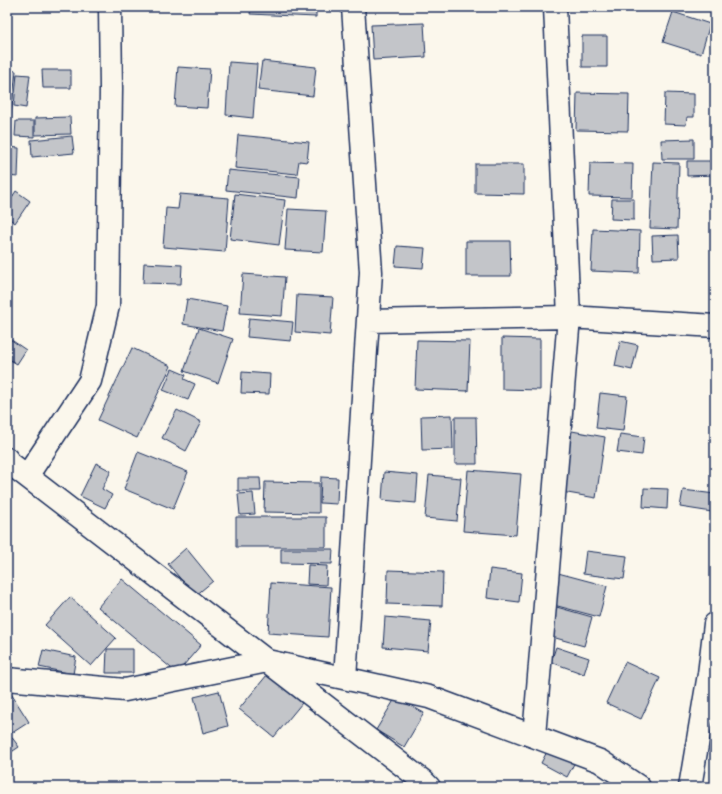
<svg xmlns="http://www.w3.org/2000/svg" width="722" height="794" viewBox="0 0 722 794" font-family="'Indie Flower',sans-serif">
<style>
.building{fill:#c3c5c9;stroke:#1b2f5e}
.lines{fill:none;stroke-linecap:round;stroke-linejoin:round}
.minor-casing{stroke:#1b2f5e;stroke-width:25}
.minor{stroke:#fbf7ec;stroke-width:22}
</style>
<rect width="100%" height="100%" fill="#fbf7ec"/>
<filter id="ink" filterUnits="userSpaceOnUse"><feTurbulence type="fractalNoise" baseFrequency=".025" numOctaves="2"/><feDisplacementMap in="SourceGraphic" scale="8" xChannelSelector="R" yChannelSelector="G"/><feConvolveMatrix kernelMatrix="1 2 1 2 8 2 1 2 1" color-interpolation-filters="sRGB"/></filter>
<g filter="url(#ink)">
<path class="building" d="M 251,7 L 316,7 L 316,17 L 250,14 Z
M 673,12 L 710,24 L 701,54 L 663,42 Z
M 424,23 L 426,57 L 373,60 L 371,25 Z
M 582,36 L 607,36 L 607,67 L 582,67 Z
M 262,61 L 316,67 L 313,96 L 258,90 Z
M 229,62 L 257,64 L 253,118 L 226,115 Z
M 178,67 L 210,69 L 207,108 L 175,106 Z
M 7,70 L 16,71 L 9,133 L 7,133 Z
M 42,70 L 71,70 L 71,88 L 43,88 Z
M 17,74 L 30,75 L 26,108 L 14,106 Z
M 577,93 L 629,94 L 628,131 L 576,130 Z
M 665,93 L 694,94 L 694,117 L 687,117 L 686,125 L 664,124 Z
M 70,117 L 71,134 L 35,135 L 35,118 Z
M 16,121 L 34,121 L 34,137 L 15,136 Z
M 238,135 L 309,142 L 307,162 L 299,161 L 297,174 L 235,168 Z
M 72,136 L 74,153 L 32,157 L 31,140 Z
M 694,139 L 694,159 L 662,159 L 661,140 Z
M 7,147 L 19,148 L 18,177 L 7,176 Z
M 687,161 L 715,161 L 715,175 L 687,176 Z
M 653,162 L 679,163 L 677,229 L 650,228 Z
M 590,163 L 633,164 L 632,197 L 589,196 Z
M 475,164 L 524,164 L 524,194 L 475,193 Z
M 228,170 L 300,177 L 298,198 L 226,190 Z
M 16,191 L 30,201 L 15,223 L 7,217 L 7,205 Z
M 180,194 L 229,198 L 225,252 L 163,247 L 166,208 L 178,209 Z
M 235,194 L 285,200 L 279,245 L 230,239 Z
M 612,199 L 634,199 L 634,220 L 611,219 Z
M 288,209 L 326,211 L 323,252 L 285,250 Z
M 593,229 L 640,231 L 639,273 L 591,271 Z
M 678,235 L 679,258 L 653,259 L 652,236 Z
M 466,241 L 510,241 L 511,276 L 466,276 Z
M 397,246 L 425,248 L 423,268 L 395,266 Z
M 144,263 L 182,265 L 181,284 L 143,283 Z
M 243,274 L 285,277 L 282,316 L 240,313 Z
M 297,295 L 333,297 L 330,335 L 295,332 Z
M 187,299 L 227,306 L 222,331 L 183,324 Z
M 249,318 L 293,322 L 291,341 L 247,337 Z
M 199,328 L 233,339 L 218,383 L 184,371 Z
M 7,337 L 26,350 L 17,364 L 7,358 Z
M 502,338 L 540,339 L 540,390 L 502,389 Z
M 417,340 L 470,341 L 468,391 L 415,389 Z
M 620,341 L 638,345 L 632,370 L 615,366 Z
M 132,348 L 171,366 L 137,438 L 98,420 Z
M 715,357 L 715,377 L 711,377 Z
M 172,369 L 186,375 L 184,379 L 195,384 L 188,400 L 163,390 Z
M 242,372 L 270,374 L 269,394 L 241,393 Z
M 600,393 L 627,396 L 623,431 L 596,428 Z
M 177,410 L 201,422 L 186,451 L 162,438 Z
M 452,415 L 453,449 L 422,450 L 421,416 Z
M 455,417 L 476,417 L 477,464 L 455,464 Z
M 572,431 L 605,437 L 596,498 L 562,492 Z
M 620,434 L 644,437 L 642,455 L 617,452 Z
M 138,452 L 188,472 L 173,509 L 124,489 Z
M 96,463 L 111,471 L 102,489 L 112,495 L 105,508 L 80,496 Z
M 468,470 L 521,474 L 516,535 L 463,531 Z
M 384,472 L 418,475 L 416,503 L 382,500 Z
M 429,475 L 461,478 L 457,521 L 425,518 Z
M 321,477 L 338,478 L 337,504 L 320,503 Z
M 238,478 L 260,478 L 261,491 L 238,491 Z
M 265,482 L 319,483 L 319,513 L 264,512 Z
M 644,488 L 668,489 L 667,509 L 643,507 Z
M 683,490 L 715,494 L 712,512 L 680,507 Z
M 253,493 L 255,514 L 240,515 L 238,494 Z
M 236,517 L 326,517 L 326,547 L 236,547 Z
M 186,548 L 213,581 L 195,596 L 168,564 Z
M 281,549 L 333,549 L 332,564 L 281,563 Z
M 586,551 L 627,556 L 624,579 L 583,574 Z
M 308,565 L 327,566 L 326,585 L 307,584 Z
M 490,569 L 522,573 L 519,602 L 487,598 Z
M 388,570 L 443,572 L 442,606 L 387,604 Z
M 558,573 L 607,586 L 599,617 L 550,604 Z
M 122,579 L 201,645 L 177,673 L 98,607 Z
M 271,583 L 331,587 L 328,637 L 268,633 Z
M 70,597 L 116,638 L 91,666 L 45,625 Z
M 553,606 L 592,617 L 584,646 L 545,635 Z
M 385,617 L 431,621 L 428,651 L 383,647 Z
M 556,647 L 589,658 L 584,674 L 551,662 Z
M 107,649 L 133,649 L 133,673 L 106,673 Z
M 43,650 L 76,657 L 73,674 L 39,667 Z
M 625,662 L 660,678 L 641,719 L 606,703 Z
M 267,675 L 302,703 L 274,737 L 239,709 Z
M 219,691 L 228,726 L 203,733 L 194,697 Z
M 10,692 L 29,722 L 12,733 L 7,725 L 7,694 Z
M 396,697 L 424,713 L 404,747 L 376,730 Z
M 8,732 L 19,747 L 7,755 L 7,733 Z
M 550,746 L 576,760 L 567,777 L 541,763 Z"/>
<g class="lines">
<g class="minor-casing">
<path id="minor" d="M 368,321 L 569,317 L 715,326
M 7,459 L 11,464 L 423,781 L 429,787
M 27,476 L 90,381 L 108,306 L 111,89 L 110,7
M 345,678 L 371,272 L 353,7
M 7,679 L 125,690 L 267,661 L 429,697 L 600,761 L 639,787
M 534,736 L 569,317 L 555,7
M 690,787 L 709,674 L 715,624"/>
</g>
<use href="#minor" class="minor"/>
</g>
</g>
<rect width="722" height="794" fill="none" stroke="#fbf7ec" stroke-width="24"/>
<rect x="12" y="12" width="698" height="770" fill="none" stroke="#1b2f5e" stroke-width="1.5" filter="url(#ink)"/>
</svg>
